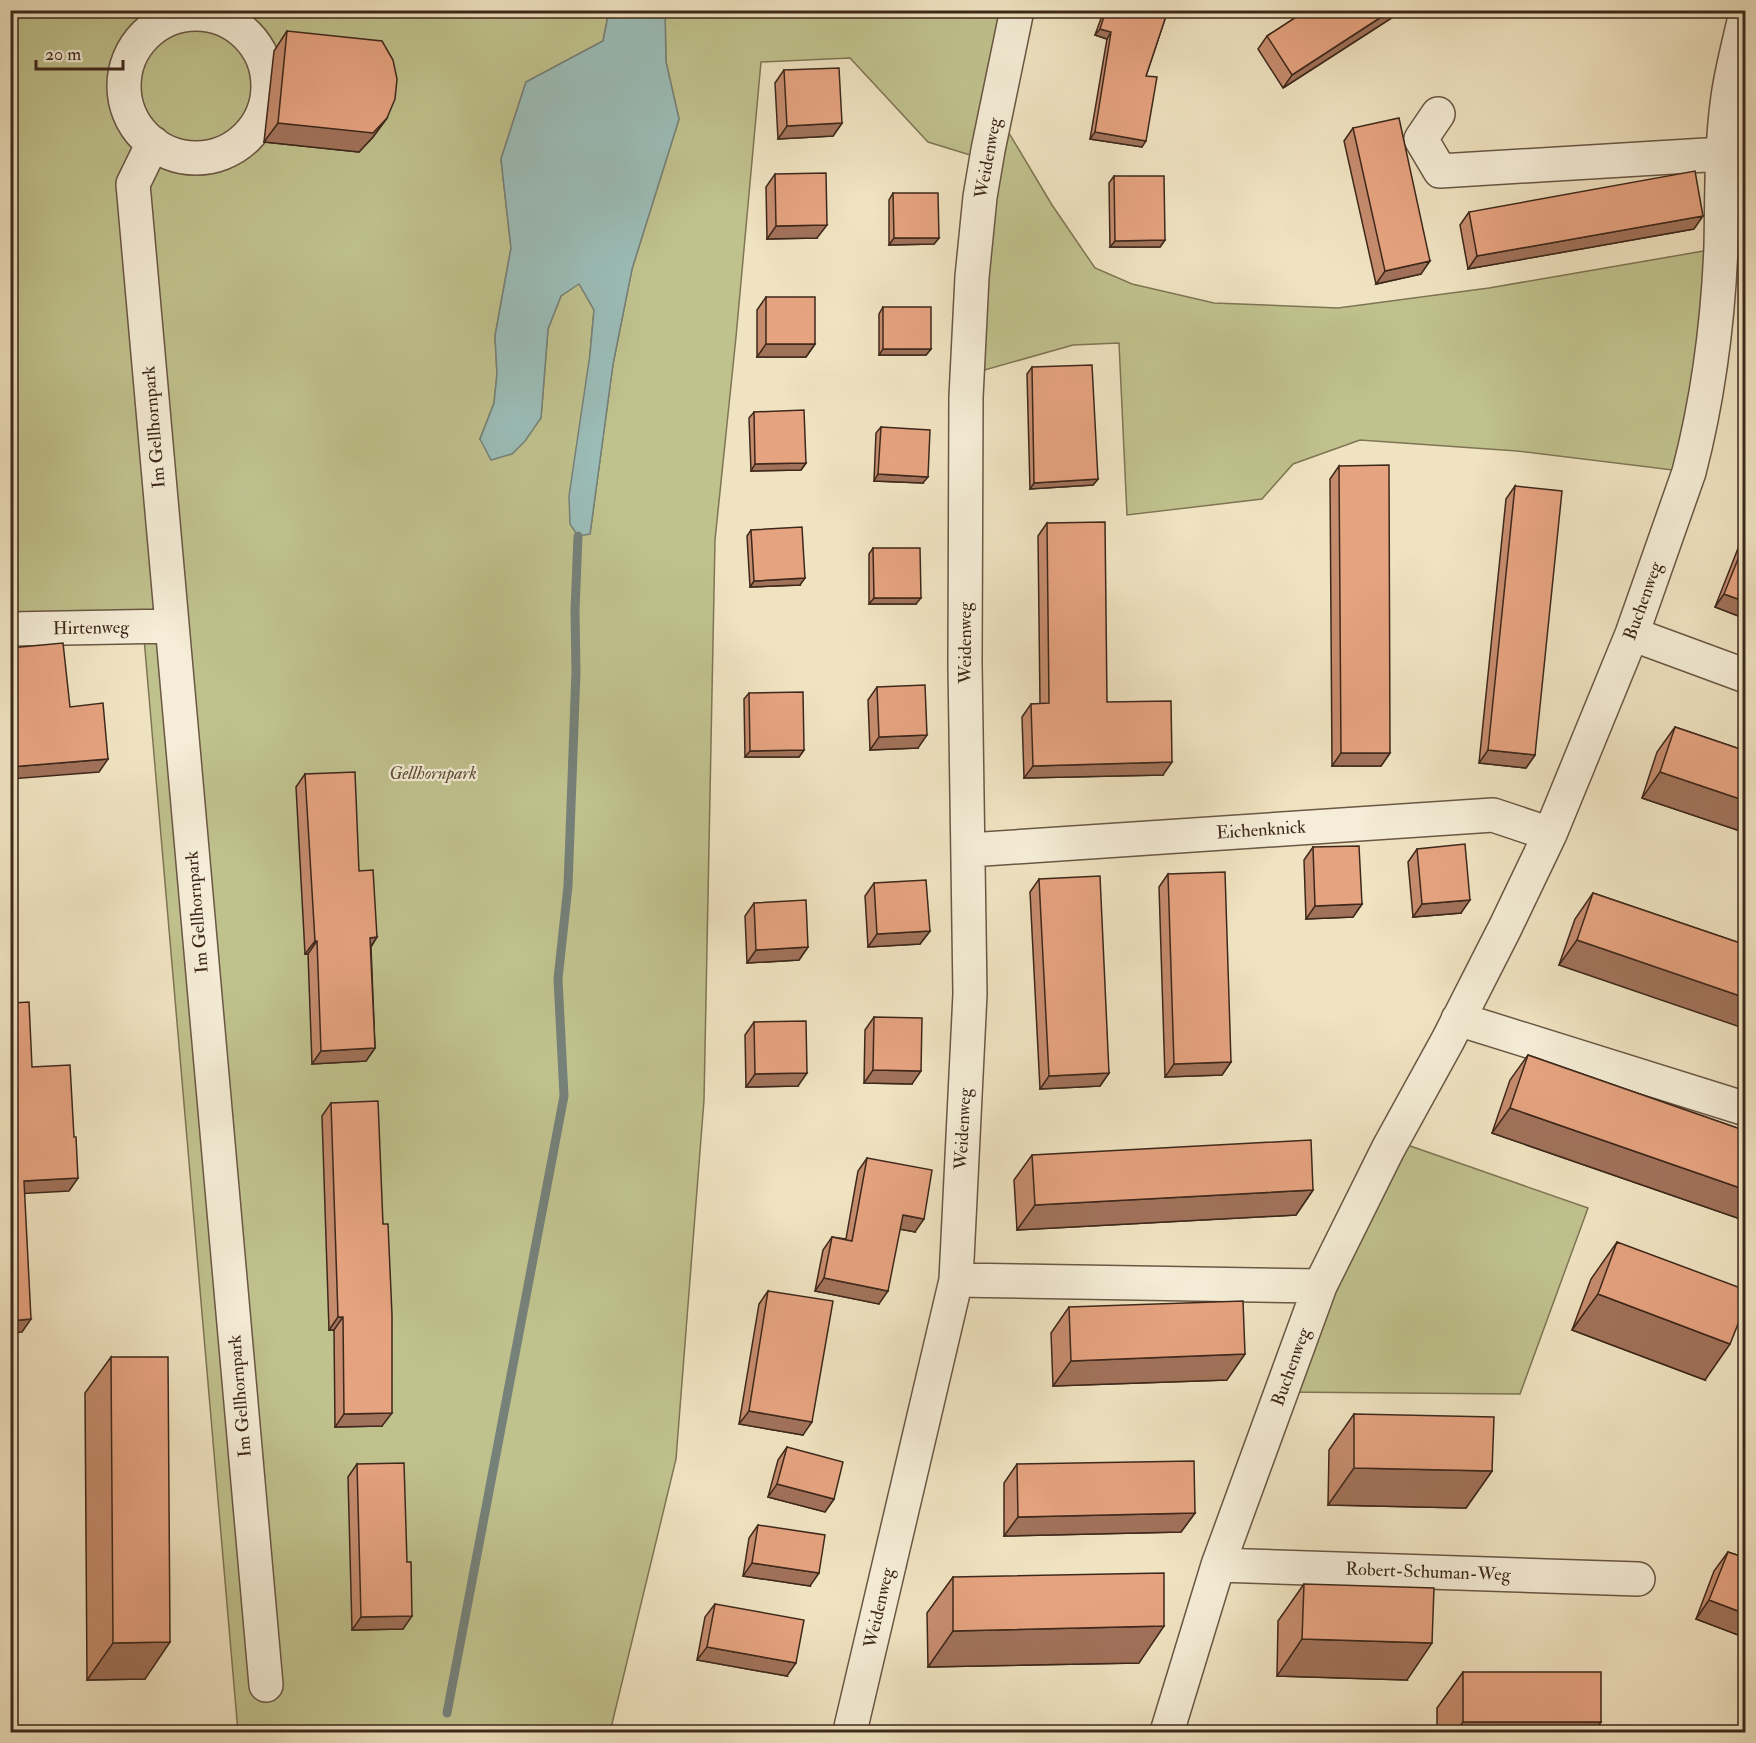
<svg xmlns="http://www.w3.org/2000/svg" width="1756" height="1743" viewBox="0 0 1756 1743" font-family="'IM FELL Double Pica',serif">
<style>
.park{fill:#c0c28e;stroke:#7f7554;stroke-width:1.5}
.water{fill:#9bbdb8;stroke:#768179;stroke-width:1.5}
.lines{fill:none;stroke-linecap:round;stroke-linejoin:round}
.stream{stroke:#768179;stroke-width:9}
.street-casing{stroke:#6a5744;stroke-width:36}
.street{stroke:#f5edd7;stroke-width:33}
.wall{fill:#c68c6e;stroke:#3e281b;stroke-width:1.5}
.shaded-wall{fill:#a1725a;stroke:#3e281b;stroke-width:1.5}
.building{fill:#e6a380;stroke:#3e281b;stroke-width:1.5}
.labels{text-anchor:middle;dominant-baseline:central;stroke-width:4.5;stroke-linejoin:round;paint-order:stroke}
.street-label{font-size:18px;fill:#3e281b;stroke:#f5edd7}
.park-label{font-size:18px;font-style:italic;fill:#5e4e38;stroke:#f5edd7}
</style>
<rect width="100%" height="100%" fill="#f0e3c1"/>
<filter id="stains"><feTurbulence type="fractalNoise" baseFrequency=".00333" numOctaves="4"/><feColorMatrix values="0 0 0 0 .2 0 0 0 0 .09 0 0 0 0 .02 0 0 0 .5 -.17"/></filter>
<radialGradient id="worn" r=".72"><stop offset=".6" stop-color="#630" stop-opacity="0"/><stop offset="1" stop-color="#630" stop-opacity=".3"/></radialGradient>
<path class="park" d="M 10,11 L 609,11 L 603,41 L 526,82 L 501,159 L 511,248 L 495,336 L 497,374 L 494,403 L 480,439 L 541,418 L 548,329 L 561,296 L 579,283 L 594,310 L 590,354 L 590,534 L 613,364 L 632,269 L 679,119 L 666,62 L 665,11 L 987,11 L 1007,24 L 991,103 L 1052,205 L 1095,268 L 1132,284 L 1214,303 L 1338,308 L 1489,288 L 1721,248 L 1689,472 L 1517,451 L 1360,440 L 1293,464 L 1262,499 L 1127,515 L 1119,343 L 1073,345 L 960,377 L 980,158 L 928,142 L 850,58 L 761,62 L 736,337 L 715,540 L 704,1100 L 676,1459 L 610,1732 L 238,1732 L 142,615 L 11,617 Z
M 1393,1140 L 1588,1208 L 1520,1394 L 1282,1392 Z"/>
<path class="water" d="M 609,11 L 665,11 L 666,62 L 679,119 L 632,269 L 613,364 L 590,534 L 578,536 L 570,524 L 569,496 L 590,354 L 594,310 L 579,284 L 561,296 L 548,329 L 541,418 L 525,441 L 512,454 L 491,460 L 480,439 L 494,403 L 497,374 L 495,336 L 511,248 L 501,159 L 526,82 L 603,41 Z"/>
<g class="lines">
<path class="stream" d="M 447,1713 L 564,1096 L 558,979 L 568,886 L 576,672 L 575,611 L 578,536"/>
<g class="street-casing">
<path id="street" d="M124 86a72 72 0 1 1 144 0a72 72 0 1 1-144 0Z
M 1438,114 L 1421,139 L 1440,171 L 1722,154
M 153,143 L 133,184 L 266,1685
M 10,629 L 172,626
M 1632,634 L 1746,676
M 969,850 L 1493,815 L 1550,834
M 1458,1019 L 1746,1109
M 956,1280 L 1320,1286
M 1218,1565 L 1638,1579
M 851,1727 L 956,1280 L 970,994 L 965,664 L 966,397 L 972,277 L 980,197 L 988,150 L 1017,10
M 1167,1732 L 1218,1565 L 1320,1286 L 1388,1149 L 1448,1040 L 1505,928 L 1550,834 L 1632,634 L 1689,472 C 1708,399 1718,321 1721,247 C 1722,196 1721,146 1728,97 C 1732,68 1740,40 1746,12"/>
</g>
<use href="#street" class="street"/>
</g>
<path class="wall" d="M 1104,10 L 1168,10 L 1146,76 L 1142,147 L 1090,139 L 1107,39 L 1095,35 Z
M 1307,10 L 1404,10 L 1283,88 L 1258,49 L 1267,36 Z
M 287,31 L 387,118 L 373,137 L 359,152 L 264,142 L 274,51 Z
M 784,70 L 842,123 L 833,136 L 778,139 L 775,83 Z
M 1353,128 L 1421,274 L 1376,284 L 1344,141 Z
M 775,174 L 817,238 L 767,239 L 766,187 Z
M 1114,176 L 1165,240 L 1160,247 L 1110,247 L 1109,183 Z
M 893,193 L 939,238 L 934,244 L 889,245 L 889,200 Z
M 1469,212 L 1694,229 L 1468,269 L 1460,225 Z
M 766,297 L 815,344 L 806,357 L 757,357 L 757,310 Z
M 883,307 L 931,349 L 926,355 L 879,355 L 879,314 Z
M 1032,367 L 1098,479 L 1093,485 L 1030,489 L 1027,374 Z
M 754,412 L 806,463 L 801,470 L 751,471 L 749,418 Z
M 881,427 L 923,483 L 874,481 L 876,433 Z
M 1339,466 L 1390,753 L 1381,766 L 1332,766 L 1330,479 Z
M 1515,486 L 1535,755 L 1526,768 L 1479,763 L 1506,499 Z
M 1047,523 L 1107,702 L 1163,775 L 1024,778 L 1022,717 L 1031,704 L 1040,704 L 1038,536 Z
M 1746,528 L 1746,619 L 1715,607 Z
M 751,530 L 800,585 L 750,587 L 747,536 Z
M 873,548 L 916,604 L 869,604 L 869,554 Z
M 877,687 L 918,748 L 870,750 L 868,700 Z
M 749,693 L 804,750 L 799,757 L 745,757 L 744,699 Z
M 1675,727 L 1746,751 L 1746,833 L 1642,798 L 1657,752 Z
M 305,774 L 359,871 L 377,937 L 371,947 L 375,1048 L 366,1061 L 312,1064 L 308,954 L 305,954 L 296,787 Z
M 1313,847 L 1362,904 L 1353,917 L 1306,919 L 1304,860 Z
M 1417,849 L 1461,913 L 1413,917 L 1408,862 Z
M 1168,874 L 1231,1062 L 1222,1075 L 1165,1077 L 1159,887 Z
M 1039,879 L 1109,1073 L 1100,1086 L 1040,1089 L 1030,892 Z
M 874,883 L 930,931 L 920,944 L 868,947 L 865,896 Z
M 1593,893 L 1746,945 L 1559,965 L 1575,919 Z
M 754,903 L 808,947 L 799,960 L 747,963 L 745,916 Z
M 874,1017 L 912,1084 L 864,1083 L 865,1030 Z
M 754,1022 L 798,1086 L 746,1087 L 745,1035 Z
M 1528,1055 L 1746,1131 L 1746,1221 L 1492,1133 L 1510,1080 Z
M 331,1103 L 383,1224 L 382,1426 L 335,1427 L 334,1330 L 329,1330 L 322,1116 Z
M 1032,1155 L 1313,1190 L 1296,1215 L 1017,1230 L 1014,1180 Z
M 867,1158 L 915,1232 L 900,1229 L 879,1304 L 815,1291 L 823,1250 L 832,1237 L 846,1239 L 858,1171 Z
M 1617,1242 L 1705,1380 L 1572,1330 L 1591,1279 Z
M 768,1291 L 803,1435 L 739,1424 L 759,1304 Z
M 1069,1307 L 1227,1380 L 1053,1386 L 1051,1333 Z
M 111,1357 L 145,1679 L 87,1680 L 85,1393 Z
M 1354,1414 L 1492,1471 L 1466,1508 L 1328,1505 L 1329,1450 Z
M 787,1447 L 834,1499 L 825,1512 L 768,1497 L 778,1460 Z
M 357,1464 L 403,1629 L 352,1630 L 348,1477 Z
M 1017,1464 L 1195,1513 L 1181,1532 L 1004,1536 L 1004,1483 Z
M 758,1525 L 810,1586 L 743,1576 L 749,1538 Z
M 1728,1552 L 1746,1558 L 1746,1638 L 1696,1619 L 1714,1571 Z
M 953,1577 L 1139,1663 L 928,1667 L 927,1613 Z
M 1304,1584 L 1407,1680 L 1277,1676 L 1278,1621 Z
M 715,1604 L 787,1676 L 697,1660 L 705,1617 Z
M 1463,1672 L 1601,1722 L 1594,1732 L 1437,1732 L 1437,1708 Z"/>
<path class="shaded-wall" d="M 1392,10 L 1404,10 L 1283,88 L 1292,75 Z
M 1100,29 L 1111,32 L 1107,39 L 1095,35 Z
M 387,118 L 373,137 L 359,152 L 264,142 L 278,123 Z
M 842,123 L 833,136 L 778,139 L 787,126 Z
M 1095,132 L 1146,141 L 1142,147 L 1090,139 Z
M 1703,216 L 1694,229 L 1468,269 L 1477,256 Z
M 827,225 L 817,238 L 767,239 L 776,226 Z
M 894,238 L 939,238 L 934,244 L 889,245 Z
M 1165,240 L 1160,247 L 1110,247 L 1115,241 Z
M 1430,261 L 1421,274 L 1376,284 L 1385,271 Z
M 766,344 L 815,344 L 806,357 L 757,357 Z
M 883,349 L 931,349 L 926,355 L 879,355 Z
M 806,463 L 801,470 L 751,471 L 755,464 Z
M 878,474 L 928,477 L 923,483 L 874,481 Z
M 1098,479 L 1093,485 L 1030,489 L 1034,483 Z
M 805,578 L 800,585 L 750,587 L 754,581 Z
M 1724,594 L 1746,602 L 1746,619 L 1715,607 Z
M 874,598 L 921,598 L 916,604 L 869,604 Z
M 927,735 L 918,748 L 870,750 L 879,737 Z
M 804,750 L 799,757 L 745,757 L 750,751 Z
M 1488,750 L 1535,755 L 1526,768 L 1479,763 Z
M 1341,753 L 1390,753 L 1381,766 L 1332,766 Z
M 108,759 L 99,772 L 10,779 L 10,767 Z
M 1172,762 L 1163,775 L 1024,778 L 1033,766 Z
M 1660,772 L 1746,801 L 1746,833 L 1642,798 Z
M 1470,900 L 1461,913 L 1413,917 L 1422,904 Z
M 1362,904 L 1353,917 L 1306,919 L 1315,906 Z
M 930,931 L 920,944 L 868,947 L 877,934 Z
M 377,937 L 368,950 L 370,938 Z
M 1577,940 L 1746,998 L 1746,1029 L 1559,965 Z
M 315,941 L 317,941 L 308,954 L 305,954 Z
M 808,947 L 799,960 L 747,963 L 756,950 Z
M 375,1048 L 366,1061 L 312,1064 L 321,1051 Z
M 1231,1062 L 1222,1075 L 1165,1077 L 1174,1064 Z
M 873,1070 L 921,1071 L 912,1084 L 864,1083 Z
M 807,1073 L 798,1086 L 746,1087 L 755,1074 Z
M 1109,1073 L 1100,1086 L 1040,1089 L 1049,1076 Z
M 1510,1108 L 1746,1190 L 1746,1221 L 1492,1133 Z
M 78,1178 L 69,1191 L 15,1194 L 24,1181 Z
M 1313,1190 L 1296,1215 L 1017,1230 L 1035,1205 Z
M 903,1215 L 924,1219 L 915,1232 L 894,1228 Z
M 824,1278 L 888,1291 L 879,1304 L 815,1291 Z
M 1598,1294 L 1730,1344 L 1705,1380 L 1572,1330 Z
M 338,1317 L 343,1317 L 334,1330 L 329,1330 Z
M 31,1319 L 22,1332 L 10,1333 L 10,1321 Z
M 1245,1354 L 1227,1380 L 1053,1386 L 1071,1361 Z
M 749,1411 L 812,1422 L 803,1435 L 739,1424 Z
M 392,1413 L 382,1426 L 335,1427 L 344,1414 Z
M 1354,1468 L 1492,1471 L 1466,1508 L 1328,1505 Z
M 777,1484 L 834,1499 L 825,1512 L 768,1497 Z
M 1195,1513 L 1181,1532 L 1004,1536 L 1018,1517 Z
M 752,1563 L 819,1573 L 810,1586 L 743,1576 Z
M 1709,1600 L 1746,1614 L 1746,1638 L 1696,1619 Z
M 412,1616 L 403,1629 L 352,1630 L 361,1617 Z
M 1164,1626 L 1139,1663 L 928,1667 L 953,1631 Z
M 1302,1639 L 1432,1643 L 1407,1680 L 1277,1676 Z
M 170,1642 L 145,1679 L 87,1680 L 113,1643 Z
M 707,1647 L 796,1663 L 787,1676 L 697,1660 Z
M 1463,1722 L 1601,1722 L 1594,1732 L 1455,1732 Z"/>
<path class="building" d="M 1106,10 L 1168,10 L 1146,76 L 1157,77 L 1146,141 L 1095,132 L 1111,32 L 1100,29 Z
M 1307,10 L 1392,10 L 1292,75 L 1267,36 Z
M 287,31 L 382,41 L 393,60 L 397,79 L 395,99 L 387,118 L 373,133 L 278,123 Z
M 839,68 L 842,123 L 787,126 L 784,70 Z
M 1399,118 L 1430,261 L 1385,271 L 1353,128 Z
M 1695,171 L 1703,216 L 1477,256 L 1469,212 Z
M 826,173 L 827,225 L 776,226 L 775,174 Z
M 1114,176 L 1164,176 L 1165,240 L 1115,241 Z
M 893,193 L 938,193 L 939,238 L 894,238 Z
M 766,297 L 815,297 L 815,344 L 766,344 Z
M 883,307 L 931,307 L 931,349 L 883,349 Z
M 1092,365 L 1098,479 L 1034,483 L 1032,367 Z
M 804,410 L 806,463 L 755,464 L 754,412 Z
M 881,427 L 930,430 L 928,477 L 878,474 Z
M 1389,465 L 1390,753 L 1341,753 L 1339,466 Z
M 1515,486 L 1562,491 L 1535,755 L 1488,750 Z
M 1105,522 L 1107,702 L 1171,701 L 1172,762 L 1033,766 L 1031,704 L 1049,703 L 1047,523 Z
M 802,527 L 805,578 L 754,581 L 751,530 Z
M 1746,539 L 1746,602 L 1724,594 Z
M 873,548 L 920,548 L 921,598 L 874,598 Z
M 63,643 L 70,707 L 103,703 L 108,759 L 10,767 L 10,648 Z
M 925,685 L 927,735 L 879,737 L 877,687 Z
M 803,692 L 804,750 L 750,751 L 749,693 Z
M 1675,727 L 1746,751 L 1746,801 L 1660,772 Z
M 355,772 L 359,871 L 373,870 L 377,937 L 370,938 L 375,1048 L 321,1051 L 317,941 L 315,941 L 305,774 Z
M 1465,844 L 1470,900 L 1422,904 L 1417,849 Z
M 1359,846 L 1362,904 L 1315,906 L 1313,847 Z
M 1225,872 L 1231,1062 L 1174,1064 L 1168,874 Z
M 1100,876 L 1109,1073 L 1049,1076 L 1039,879 Z
M 926,880 L 930,931 L 877,934 L 874,883 Z
M 1593,893 L 1746,945 L 1746,998 L 1577,940 Z
M 806,900 L 808,947 L 756,950 L 754,903 Z
M 10,987 L 12,1003 L 29,1002 L 32,1067 L 70,1065 L 74,1137 L 76,1137 L 78,1178 L 24,1181 L 31,1319 L 10,1321 Z
M 874,1017 L 922,1018 L 921,1071 L 873,1070 Z
M 806,1021 L 807,1073 L 755,1074 L 754,1022 Z
M 1528,1055 L 1746,1131 L 1746,1190 L 1510,1108 Z
M 378,1101 L 383,1224 L 388,1224 L 392,1315 L 392,1413 L 344,1414 L 343,1317 L 338,1317 L 331,1103 Z
M 1311,1140 L 1313,1190 L 1035,1205 L 1032,1155 Z
M 867,1158 L 932,1170 L 924,1219 L 903,1215 L 888,1291 L 824,1278 L 832,1237 L 852,1241 Z
M 1617,1242 L 1746,1290 L 1746,1304 L 1730,1344 L 1598,1294 Z
M 768,1291 L 833,1301 L 812,1422 L 749,1411 Z
M 1243,1301 L 1245,1354 L 1071,1361 L 1069,1307 Z
M 111,1357 L 168,1357 L 170,1642 L 113,1643 Z
M 10,1363 L 14,1624 L 10,1624 Z
M 1354,1414 L 1494,1417 L 1492,1471 L 1354,1468 Z
M 787,1447 L 843,1462 L 834,1499 L 777,1484 Z
M 1194,1461 L 1195,1513 L 1018,1517 L 1017,1464 Z
M 404,1463 L 407,1562 L 411,1562 L 412,1616 L 361,1617 L 357,1464 Z
M 758,1525 L 825,1535 L 819,1573 L 752,1563 Z
M 1728,1552 L 1746,1558 L 1746,1614 L 1709,1600 Z
M 1164,1573 L 1164,1626 L 953,1631 L 953,1577 Z
M 1304,1584 L 1434,1588 L 1432,1643 L 1302,1639 Z
M 715,1604 L 804,1620 L 796,1663 L 707,1647 Z
M 1463,1672 L 1601,1672 L 1601,1722 L 1463,1722 Z"/>
<g class="labels">
<g class="street-label">
<text transform="translate(988 158) rotate(-80)">Weidenweg</text>
<text transform="translate(154 427) rotate(-95)">Im Gellhornpark</text>
<text transform="translate(1643 601) rotate(-70)">Buchenweg</text>
<text transform="translate(91 628) rotate(-1)">Hirtenweg</text>
<text transform="translate(965 643) rotate(-90)">Weidenweg</text>
<text transform="translate(1261 830) rotate(-4)">Eichenknick</text>
<text transform="translate(197 912) rotate(-95)">Im Gellhornpark</text>
<text transform="translate(963 1129) rotate(-87)">Weidenweg</text>
<text transform="translate(1291 1367) rotate(-70)">Buchenweg</text>
<text transform="translate(240 1396) rotate(-95)">Im Gellhornpark</text>
<text transform="translate(1428 1572) rotate(2)">Robert-Schuman-Weg</text>
<text transform="translate(879 1608) rotate(-77)">Weidenweg</text>
</g>
<g class="park-label">
<text x="433" y="773">Gellhornpark</text>
</g>
</g>
<rect width="1756" height="1743" fill="none" stroke="#f0e3c1" stroke-width="36"/>
<rect x="12" y="12" width="1732" height="1719" fill="none" stroke="#3e281b" stroke-width="3"/>
<rect x="18" y="18" width="1720" height="1707" fill="none" stroke="#3e281b" stroke-width="1.5"/>
<path d="M36 60v9h87v-9" fill="none" stroke="#3e281b" stroke-width="3"/>
<text x="45" y="60" font-size="18" fill="#3e281b" stroke="#f5edd7" stroke-width="4.5" paint-order="stroke">20 m</text>
<rect width="100%" height="100%" filter="url(#stains)"/>
<rect width="100%" height="100%" fill="url(#worn)"/>
</svg>
